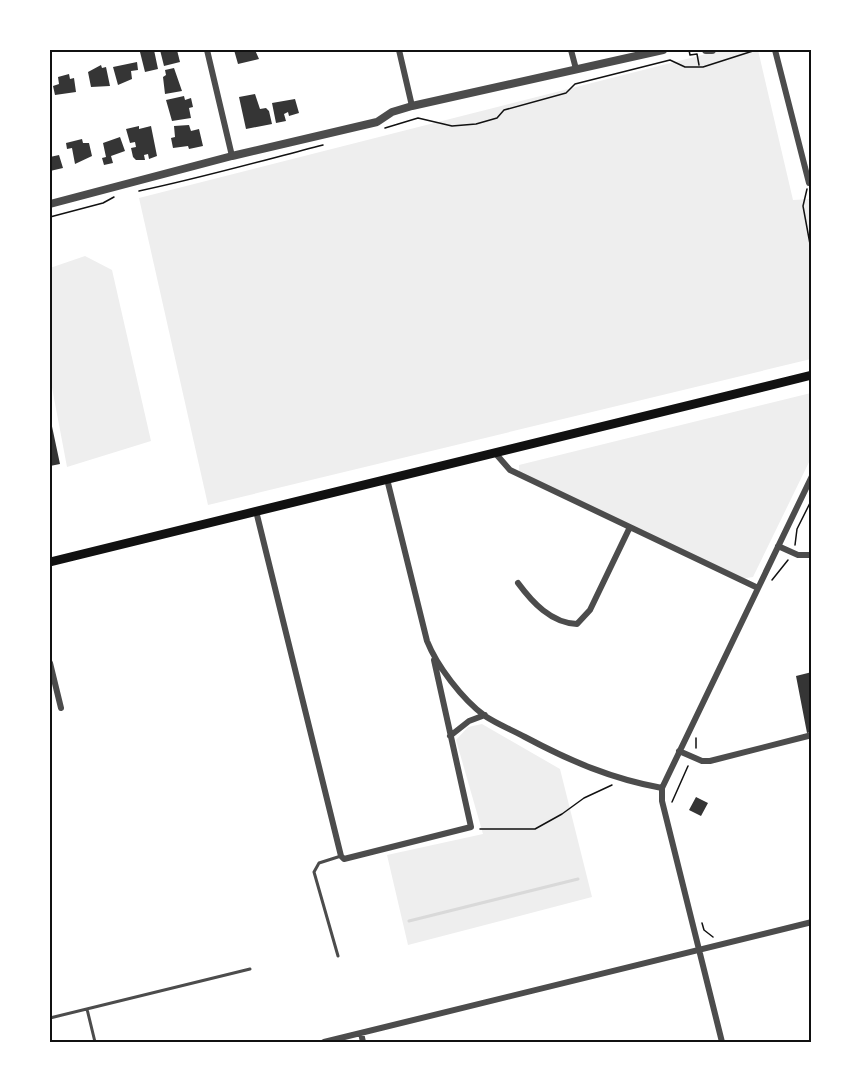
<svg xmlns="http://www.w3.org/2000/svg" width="861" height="1092" viewBox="0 0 861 1092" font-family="'Work Sans',sans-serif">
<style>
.green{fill:#eee}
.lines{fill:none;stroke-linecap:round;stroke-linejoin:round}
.stream{stroke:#d9d9d9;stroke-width:3}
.building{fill:#353535}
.path{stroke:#111;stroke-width:1.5}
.service{stroke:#4c4c4c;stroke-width:3}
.minor{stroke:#4c4c4c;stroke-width:6}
.tertiary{stroke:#4c4c4c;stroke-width:8}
.primary{stroke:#111;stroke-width:9}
.neatline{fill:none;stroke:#111;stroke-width:2}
</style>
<rect width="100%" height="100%" fill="#fff"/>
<path class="green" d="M 722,50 L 758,50 L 793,200 L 811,199 L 811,359 L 208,505 L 139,198 Z
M 85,256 L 112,270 L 151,441 L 67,467 L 50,377 L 50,268 Z
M 811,393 L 811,458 L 753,577 L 740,579 L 519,473 L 519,465 Z
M 482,724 L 560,769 L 592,897 L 408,945 L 387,855 L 483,834 L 456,740 L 468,727 Z"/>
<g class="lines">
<path class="stream" d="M 409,921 L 578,879"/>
</g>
<path class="building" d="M 143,50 L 154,50 L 158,69 L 145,72 L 140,52 Z
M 160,50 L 177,50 L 180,62 L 164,66 Z
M 234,50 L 255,50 L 259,59 L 238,64 Z
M 137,62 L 138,70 L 131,71 L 132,79 L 118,85 L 113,67 Z
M 101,65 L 102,68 L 106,67 L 110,86 L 91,87 L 88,72 Z
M 174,68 L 182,91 L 165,94 L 163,77 L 166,75 L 165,70 Z
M 69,74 L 70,79 L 74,78 L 76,92 L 55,95 L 53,86 L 59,84 L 58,77 Z
M 255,94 L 260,109 L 266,108 L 269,111 L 272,124 L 246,129 L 239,97 Z
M 184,96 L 185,100 L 191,98 L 193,107 L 189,108 L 191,118 L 172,121 L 166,100 Z
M 295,99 L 299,113 L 289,116 L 288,112 L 284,114 L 286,121 L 276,123 L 272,103 Z
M 189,125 L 191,131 L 199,129 L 203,146 L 189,149 L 188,146 L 173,148 L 171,138 L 175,137 L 174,126 Z
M 139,126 L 139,129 L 151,126 L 157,156 L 149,159 L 148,154 L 144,155 L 145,160 L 136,160 L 133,157 L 131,148 L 136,147 L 135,142 L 130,143 L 126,129 Z
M 120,137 L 125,151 L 111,156 L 113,163 L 104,165 L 102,158 L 106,157 L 103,143 Z
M 82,139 L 83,143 L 89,143 L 92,156 L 75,164 L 72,148 L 67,149 L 66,143 Z
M 59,155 L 63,168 L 50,171 L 50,157 Z
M 50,417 L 60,464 L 50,466 Z
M 812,672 L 812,732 L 807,733 L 796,676 Z
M 696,797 L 708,803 L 701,816 L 689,810 Z"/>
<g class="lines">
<path class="path" d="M 689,50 L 690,55 L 697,54 L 699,65
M 385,128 L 418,118 L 452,126 L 476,124 L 497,118 L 504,110 L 566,93 L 575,84 L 670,60 L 685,67 L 703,67 L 756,50
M 807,189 L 803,206 L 812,255
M 139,191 C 201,178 261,161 323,145
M 50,217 L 103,203 L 114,197
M 795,545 L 797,529 L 812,499
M 772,580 L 788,560
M 696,738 L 696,748
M 672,802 L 688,766
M 480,829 L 535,829 L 562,814 L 584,798 L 612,785
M 702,923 L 704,930 L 713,937"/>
<path class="service" d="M 338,956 L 314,872 L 319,863 L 341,856
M 87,1009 L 95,1042
M 50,1018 L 250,969"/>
<path class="minor" d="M 207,50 L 232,156
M 399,50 L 412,106
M 571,50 L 576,69
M 775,50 L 809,183
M 496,454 L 510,470 L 758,588
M 387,479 L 427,641 C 437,666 462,699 485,716 C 497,724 512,730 525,737 C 570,761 612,779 662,788
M 256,511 L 341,856 L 344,859 L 471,827 L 434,660
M 778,546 L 798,555 L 812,555
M 518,583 C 532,602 551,623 577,624 L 590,610 L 629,529
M 50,663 L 61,708
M 450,736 L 469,721 L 485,715
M 679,751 L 702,761 L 710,761 L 812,735
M 361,1033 L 363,1042
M 324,1042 L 812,922
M 722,1042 L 662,801 L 662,788 L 812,476"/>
<path class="tertiary" d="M 706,50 L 712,50
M 50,204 L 232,156 L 377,122 L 392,112 L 412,106 L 663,50"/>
<path class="primary" d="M 50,562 L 812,375"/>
</g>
<rect width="861" height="1092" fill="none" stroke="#ffffff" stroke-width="102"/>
<rect x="51" y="51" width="759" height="990" class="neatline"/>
</svg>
